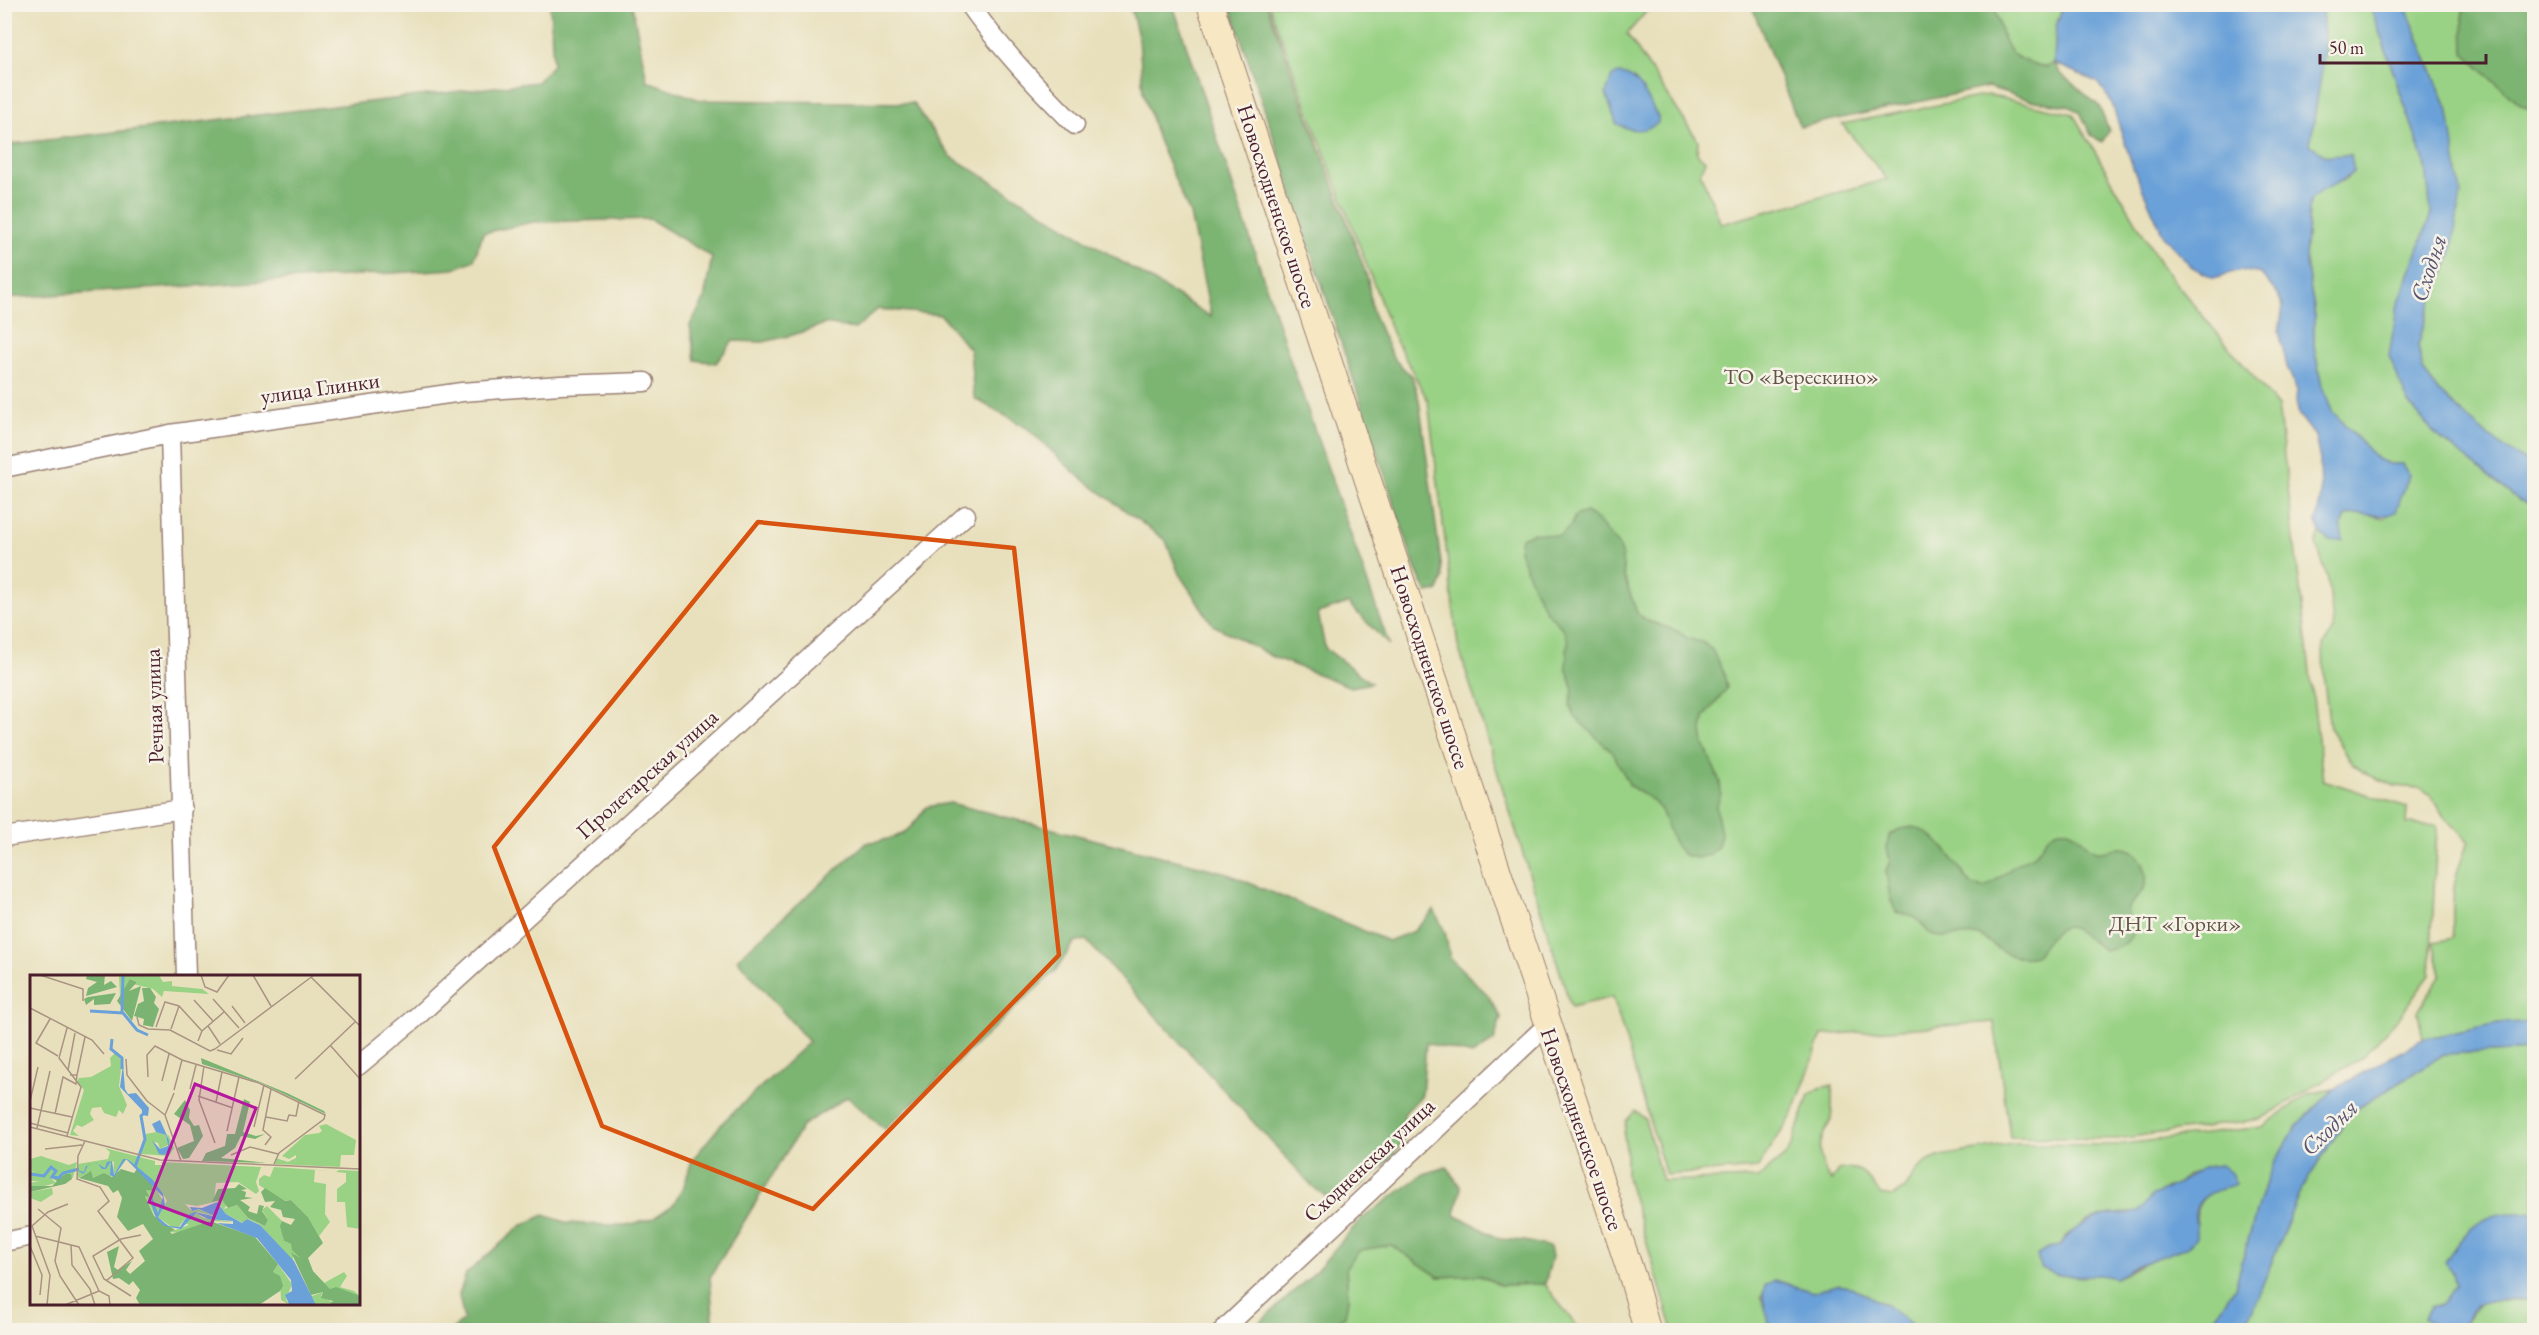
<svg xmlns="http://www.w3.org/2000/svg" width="2539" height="1335" viewBox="0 0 2539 1335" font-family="'EB Garamond',serif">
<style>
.green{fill:#9ad285;stroke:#727858;stroke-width:1.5;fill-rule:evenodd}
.forest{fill:#7bb472;stroke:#626a4e;stroke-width:1.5}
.water{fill:#6aa1d8;stroke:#5a6082;stroke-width:1.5}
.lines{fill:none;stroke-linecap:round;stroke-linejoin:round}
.minor-casing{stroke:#998074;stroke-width:21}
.secondary-casing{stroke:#998074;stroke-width:28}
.minor{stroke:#fff;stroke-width:18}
.secondary{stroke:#f7e8c3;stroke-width:26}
.marked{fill:none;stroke:#d8530f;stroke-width:4.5;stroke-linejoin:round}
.labels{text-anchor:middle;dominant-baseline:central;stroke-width:5;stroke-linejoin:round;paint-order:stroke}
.street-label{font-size:22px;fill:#4a1f2b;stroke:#f7f3e8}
.park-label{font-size:22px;fill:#625546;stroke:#f7f3e8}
.water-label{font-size:24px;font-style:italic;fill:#575370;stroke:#f7f3e8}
.inset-river{fill:none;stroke:#6aa1d8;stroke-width:3}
.inset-road{fill:none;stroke:#a99382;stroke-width:1.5}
.view{fill:#b5179e;fill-opacity:0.15;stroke:#b5179e;stroke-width:3}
.inset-edge{fill:none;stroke:#4a1f2b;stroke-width:3}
</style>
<rect width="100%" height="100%" fill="#f7f3e8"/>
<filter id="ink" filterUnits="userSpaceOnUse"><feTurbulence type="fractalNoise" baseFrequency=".0167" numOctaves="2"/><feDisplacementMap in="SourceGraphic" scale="12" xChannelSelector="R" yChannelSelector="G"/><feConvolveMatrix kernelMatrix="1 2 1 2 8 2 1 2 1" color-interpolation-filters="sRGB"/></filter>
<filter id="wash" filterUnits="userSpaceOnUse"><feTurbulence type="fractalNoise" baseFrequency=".008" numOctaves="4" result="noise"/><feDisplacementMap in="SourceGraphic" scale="24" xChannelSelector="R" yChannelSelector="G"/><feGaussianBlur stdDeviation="1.35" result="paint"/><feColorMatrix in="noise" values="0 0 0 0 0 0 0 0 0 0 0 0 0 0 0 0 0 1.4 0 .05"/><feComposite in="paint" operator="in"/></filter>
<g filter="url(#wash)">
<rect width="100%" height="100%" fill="#e8e0bc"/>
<path class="green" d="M 1269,5 L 1652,5 L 1627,34 L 1698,141 L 1697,154 L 1705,161 L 1700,172 L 1721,224 L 1887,179 L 1842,124 L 1988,95 L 2073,114 L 2163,268 L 2278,406 L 2323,780 L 2407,807 L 2406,824 L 2437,826 L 2430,975 L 2400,1016 L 2361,1058 L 2261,1119 L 2117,1139 L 2010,1137 L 1994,1022 L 1822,1035 L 1792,1116 L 1757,1168 L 1666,1175 L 1613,997 L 1571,1007 L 1458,646 L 1428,401 L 1393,335 Z
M 1993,5 L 2063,5 L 2056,27 L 2054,63 L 2047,67 C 2000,59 2006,43 1993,5 Z
M 2319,5 L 2370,5 L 2426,166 L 2431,214 L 2397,308 L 2433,432 L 2520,501 L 2534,505 L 2534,1022 L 2499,1023 L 2423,1039 L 2418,1012 L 2441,974 L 2433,942 L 2453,938 C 2453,896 2450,881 2469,842 L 2440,811 L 2431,796 L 2419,788 L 2395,786 L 2369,775 L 2352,764 L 2330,729 L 2324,681 L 2323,645 L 2334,630 L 2328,579 L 2316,544 L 2320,533 L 2330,541 L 2347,515 L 2360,513 L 2384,518 C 2406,496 2404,494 2402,464 L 2389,464 L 2377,459 L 2331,411 L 2322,386 L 2314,347 L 2314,308 L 2305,257 L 2310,200 L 2319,190 L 2347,179 L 2351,155 L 2327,156 L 2310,145 L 2325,50 L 2322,10 Z
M 2405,5 L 2463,5 L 2464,53 L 2517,102 L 2534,112 L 2534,467 L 2490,438 L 2438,391 L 2423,371 L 2418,346 L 2429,307 L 2449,113 Z
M 2534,1050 L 2534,1212 C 2489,1221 2471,1215 2446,1262 L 2453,1272 L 2456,1285 L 2442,1304 L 2430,1307 L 2424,1317 L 2442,1330 L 2239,1330 L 2253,1309 L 2299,1193 L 2350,1113 L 2444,1054 Z
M 1833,1085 C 1831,1096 1833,1107 1831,1118 C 1830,1123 1827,1127 1825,1131 C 1816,1150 1820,1164 1831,1181 L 1838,1170 C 1862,1164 1867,1176 1880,1194 L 1893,1196 L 1904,1190 L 1918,1169 L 1929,1161 L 1941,1156 L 2013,1144 L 2116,1145 L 2262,1127 L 2308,1094 L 2334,1089 L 2296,1127 L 2274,1164 L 2261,1195 L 2235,1287 L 2206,1330 L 1919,1330 L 1886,1305 L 1851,1287 L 1837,1285 L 1813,1292 L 1775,1280 L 1761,1297 L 1770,1320 L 1770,1330 L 1673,1330 L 1626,1174 L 1626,1149 L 1624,1135 L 1626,1121 L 1635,1111 L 1645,1119 L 1662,1181 L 1758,1178 L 1785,1156 L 1792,1145 L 1809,1095 L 1820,1088 ZM 2209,1166 L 2236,1184 C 2213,1191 2192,1196 2197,1225 C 2171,1244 2145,1265 2116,1278 C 2102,1274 2092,1274 2078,1277 L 2048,1248 L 2060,1246 L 2066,1236 L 2087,1221 L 2110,1214 L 2135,1213 L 2146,1207 L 2165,1189 L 2177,1185 L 2186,1176 Z
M 1391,1245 L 1439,1277 L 1480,1275 L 1500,1285 L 1545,1284 L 1579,1330 L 1321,1330 L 1348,1300 L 1346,1267 L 1359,1250 Z
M 2495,1300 L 2534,1300 L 2534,1330 L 2458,1330 C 2471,1314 2472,1305 2495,1300 Z"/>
<path class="forest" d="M 632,5 L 647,81 L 700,100 L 913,103 L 950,156 L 1211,317 L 1190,214 L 1158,140 L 1143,92 L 1139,40 L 1130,5 L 1173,5 L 1291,362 L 1389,645 L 1348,603 L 1318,613 L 1325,648 L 1371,683 L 1351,687 L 1273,657 L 1213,625 L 1179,574 L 1166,541 L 1076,474 L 1027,428 L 974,398 L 970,350 L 941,315 L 878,309 L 855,329 L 825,324 L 793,335 L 763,342 L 733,341 L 716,363 L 695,360 L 690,325 L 704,300 L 712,257 L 650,219 L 533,222 L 483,233 L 474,260 L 454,269 L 5,298 L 5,145 L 537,82 L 553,65 L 550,5 Z
M 1230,5 L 1267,5 L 1360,257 L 1368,280 L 1372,310 L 1382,334 L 1394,359 L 1412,377 L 1419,400 L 1443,578 L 1438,591 L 1427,593 L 1416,570 Z
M 1751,5 L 1993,5 C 2006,42 2000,59 2047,67 L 2054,63 L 2060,73 L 2099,106 L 2109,131 L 2102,142 L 2091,135 L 2080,112 L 2068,106 L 2030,100 L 1988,87 L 1800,127 Z
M 2463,5 L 2534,5 L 2534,112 L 2517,102 L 2464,53 Z
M 1586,512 L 1597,519 L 1621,549 L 1624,576 L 1637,613 L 1648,621 L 1677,631 L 1689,639 L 1702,642 L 1712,650 L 1724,674 L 1727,688 L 1704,718 L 1702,731 L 1704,744 L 1720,782 L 1721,794 L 1716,807 L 1721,834 L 1718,846 L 1709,855 L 1697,858 L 1684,855 L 1675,845 L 1661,810 L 1652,800 L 1630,786 L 1613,753 L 1575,717 L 1570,705 L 1573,690 L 1566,666 L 1568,641 L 1564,630 L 1546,611 L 1533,587 L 1519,550 L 1521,538 L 1533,533 L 1559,536 L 1570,527 L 1575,516 Z
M 950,803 L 1223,872 L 1388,941 L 1414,931 L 1434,910 L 1445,932 L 1450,958 L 1487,994 L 1501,1017 L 1494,1041 L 1472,1055 L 1426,1043 L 1422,1095 L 1404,1114 L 1403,1142 L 1391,1158 L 1373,1176 L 1353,1191 L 1328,1198 L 1313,1187 L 1086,940 L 1074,943 L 1055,971 L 885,1129 L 847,1097 L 803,1125 L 710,1277 L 714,1330 L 451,1330 L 464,1320 L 459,1295 L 466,1274 L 521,1226 L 544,1215 L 568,1223 L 601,1225 L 627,1225 L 652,1219 L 673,1205 L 685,1183 L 692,1160 L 724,1121 L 809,1042 L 737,959 L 866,843 C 900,838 907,836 926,807 Z
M 1913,827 C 1941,835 1955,864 1972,885 L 1984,888 C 1996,881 2004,874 2014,866 C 2020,861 2028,859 2034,855 C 2044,847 2045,833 2060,830 C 2078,827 2080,844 2094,850 C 2104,855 2112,848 2121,848 C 2138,848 2150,870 2145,886 C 2143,893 2133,901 2128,907 L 2128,920 L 2134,932 C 2126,946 2119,949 2104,950 C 2067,924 2066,913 2036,956 C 2013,962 1997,949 1980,935 L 1941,937 L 1929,933 L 1920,922 L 1910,915 L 1896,912 L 1890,898 L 1886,872 L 1890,860 L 1887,848 L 1889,835 L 1900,829 Z
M 1447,1167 L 1461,1188 L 1455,1214 L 1499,1239 L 1525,1241 L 1550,1247 L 1552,1257 L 1545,1284 L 1500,1285 L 1480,1275 L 1439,1277 L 1391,1245 L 1360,1250 L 1346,1267 L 1348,1300 L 1345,1316 L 1321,1330 L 1252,1330 L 1314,1273 L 1360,1220 L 1424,1174 Z"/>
<path class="water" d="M 2063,5 L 2319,5 L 2322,10 L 2325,50 L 2310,145 L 2327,156 L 2351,155 L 2354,171 C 2342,185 2323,186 2310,200 L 2305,257 L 2314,308 L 2314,347 L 2322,386 L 2332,411 L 2377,459 L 2389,464 L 2402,464 L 2409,475 L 2396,512 C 2379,520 2365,511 2347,515 L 2341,527 L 2343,540 L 2330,541 L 2320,533 L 2316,522 L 2321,496 L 2320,460 L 2315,436 L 2299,415 L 2296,402 L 2297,390 L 2287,367 L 2279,331 L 2283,307 L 2278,295 L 2261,274 L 2240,270 L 2214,278 L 2192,267 L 2164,237 L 2134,170 L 2111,101 L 2097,82 L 2054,63 L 2056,27 Z
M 2370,5 L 2405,5 L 2449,113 L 2461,194 L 2451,256 L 2429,307 L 2418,346 L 2423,371 L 2438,391 L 2490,438 L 2534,467 L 2534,505 L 2520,501 L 2433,432 L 2408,402 L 2389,356 L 2397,308 L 2431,214 L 2426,166 Z
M 1619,74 C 1640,74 1648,101 1658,117 L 1658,123 C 1645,132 1630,132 1616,123 L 1606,94 L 1612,76 Z
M 2534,1022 L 2534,1050 L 2444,1054 L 2350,1113 L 2299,1193 L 2253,1309 L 2239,1330 L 2206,1330 L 2235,1287 L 2261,1195 L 2274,1164 L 2296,1127 L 2334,1089 L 2423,1039 L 2499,1023 Z
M 2221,1165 L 2231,1173 L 2236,1184 C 2221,1189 2196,1194 2195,1214 C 2195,1222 2197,1230 2196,1238 L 2187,1247 L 2138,1265 L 2116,1278 C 2086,1269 2071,1285 2040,1267 L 2037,1255 L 2048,1248 L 2060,1246 C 2069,1230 2089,1219 2107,1215 C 2128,1210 2139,1221 2151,1196 C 2160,1191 2171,1189 2178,1184 C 2194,1173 2200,1166 2221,1165 Z
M 2534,1212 L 2534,1300 C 2514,1300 2488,1295 2472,1310 C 2467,1315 2463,1324 2458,1330 L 2442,1330 L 2424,1317 L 2430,1307 L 2442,1304 L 2456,1285 L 2453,1272 L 2445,1262 C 2457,1242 2476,1217 2501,1214 C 2512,1212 2523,1214 2534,1212 Z
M 1775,1280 L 1813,1292 L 1837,1285 L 1851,1287 L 1886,1305 L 1919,1330 L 1770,1330 C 1769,1312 1759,1303 1765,1285 Z"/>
</g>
<g filter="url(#ink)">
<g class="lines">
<g class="minor-casing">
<path id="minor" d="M 969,4 C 1000,48 1037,87 1075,125
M 170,434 L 186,976
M 4,468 L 170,434 L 462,392 L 560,385 L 645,382
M 4,837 L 182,809
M 358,1066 L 412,1021 L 966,515
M 4,1242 L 32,1236
M 1223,1330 L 1547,1025"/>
</g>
<g class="secondary-casing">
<path id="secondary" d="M 1210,4 L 1633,1279 L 1647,1330"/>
</g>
<use href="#minor" class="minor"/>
<use href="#secondary" class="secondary"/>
</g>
</g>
<path class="marked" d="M 758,522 L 1014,548 L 1059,955 L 813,1209 L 602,1126 L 494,847 Z"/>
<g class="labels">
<g class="street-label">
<text transform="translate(1277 206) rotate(72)">Новосходненское шоссе</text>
<text transform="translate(320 388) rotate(-8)">улица Глинки</text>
<text transform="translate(1430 667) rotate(72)">Новосходненское шоссе</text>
<text transform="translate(154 706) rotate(-92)">Речная улица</text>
<text transform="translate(647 774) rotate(-42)">Пролетарская улица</text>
<text transform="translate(1582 1129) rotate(71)">Новосходненское шоссе</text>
<text transform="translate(1369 1160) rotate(-43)">Сходненская улица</text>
</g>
<g class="park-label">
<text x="1801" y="376">ТО «Верескино»</text>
<text x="2175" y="923">ДНТ «Горки»</text>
</g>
<g class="water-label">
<text transform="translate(2428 268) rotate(-72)">Сходня</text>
<text transform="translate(2329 1127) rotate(-44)">Сходня</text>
</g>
</g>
<g transform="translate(30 975)">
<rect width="330" height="330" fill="#e8e0bc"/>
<path d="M 89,0 L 129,0 L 133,7 L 142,6 L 142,11 L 172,14 L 179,19 L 134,16 L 132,22 L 123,14 L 103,9 L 107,7 L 101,4 L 90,22 ZM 85,78 L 92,86 L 89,111 L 97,130 L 93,139 L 89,135 L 86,142 L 74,138 L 71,132 L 62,133 L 60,139 L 64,145 L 52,152 L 47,150 L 43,156 L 49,161 L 40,160 L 54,115 L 47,107 L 49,103 L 61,102 L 81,91 L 80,83 ZM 296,149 L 326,165 L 324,180 L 311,180 L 310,192 L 245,189 L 246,183 L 258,187 L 266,183 L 266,180 L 259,184 L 252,181 L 275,160 L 289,158 L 292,156 L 289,151 ZM 126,157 L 136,160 L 138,170 L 130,174 L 128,168 L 124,167 L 126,173 L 137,178 L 139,165 L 137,159 L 139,161 L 144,173 L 139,181 L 111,179 L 116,159 ZM 75,173 L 125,186 L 125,190 L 133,190 L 131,187 L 231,192 L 226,207 L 229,216 L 226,219 L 208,207 L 186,208 L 184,227 L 167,231 L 155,229 L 162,236 L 169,234 L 187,242 L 168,237 L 158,240 L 148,253 L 143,253 L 128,242 L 137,226 L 135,222 L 97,184 L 83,200 L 84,187 L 81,186 L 81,201 L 63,203 L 60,197 L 48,203 L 47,195 L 51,194 L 47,194 L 48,189 L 78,184 L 80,177 ZM 11,181 L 39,190 L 47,187 L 43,203 L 35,199 L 29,204 L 20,202 L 26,208 L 3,214 L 0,208 L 9,206 L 0,206 L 1,196 L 5,197 L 0,195 L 0,184 ZM 244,192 L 302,196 L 285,195 L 284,207 L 296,209 L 295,239 L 300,247 L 289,261 L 278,242 L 261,225 L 254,226 L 229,210 L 229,204 L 234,200 L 240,202 ZM 309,195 L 330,196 L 330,254 L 317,252 L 315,227 L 307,227 L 307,214 L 316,207 L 316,198 L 306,197 ZM 120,205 L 134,227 L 128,239 L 121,222 L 126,243 L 115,221 L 120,221 L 116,215 L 122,211 ZM 22,213 L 23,219 L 11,227 L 0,223 L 0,217 ZM 191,225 L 197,229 L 194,234 L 207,230 L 218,243 L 235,251 L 238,245 L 232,235 L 237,231 L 252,246 L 254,266 L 261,269 L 270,284 L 263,278 L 263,286 L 229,249 L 217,244 L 213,248 L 196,239 L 187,226 ZM 166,238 L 174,243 L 205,247 L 180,246 L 149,258 L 140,257 L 159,250 L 155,248 L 158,244 ZM 248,289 L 262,309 L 256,325 L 260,330 L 251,325 L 250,306 L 243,297 ZM 314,297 L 317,301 L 310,312 L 324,316 L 330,321 L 300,314 L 294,308 ZM 276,312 L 282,321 L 293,317 L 291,321 L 304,328 L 286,330 Z" fill="#9ad285"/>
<path d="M 57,0 L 75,0 L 74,10 L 81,6 L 87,12 L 56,21 L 58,13 L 67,7 L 56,4 ZM 100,4 L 107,7 L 99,16 L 111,11 L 102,46 L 87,26 ZM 112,13 L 120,13 L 126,22 L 124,28 L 129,34 L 123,52 L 113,50 L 114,44 L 104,41 L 108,29 L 114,26 ZM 86,18 L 80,29 L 64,30 L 64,24 L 56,30 L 54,24 L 58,22 ZM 171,83 L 257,118 L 294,136 L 296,139 L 231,108 L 172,89 ZM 214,124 L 220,127 L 213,157 L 226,161 L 235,159 L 225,164 L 211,161 L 205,173 L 191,183 L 237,188 L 172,186 L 176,178 L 195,171 L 197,159 L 205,159 ZM 155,125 L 160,135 L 159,143 L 164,151 L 169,150 L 173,161 L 159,183 L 153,184 L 147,173 L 164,166 L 160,150 L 144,139 ZM 91,194 L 104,198 L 107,194 L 120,205 L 124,216 L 116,215 L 120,222 L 115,221 L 124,241 L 145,255 L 140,257 L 142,259 L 180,246 L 225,262 L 248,289 L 243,297 L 250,301 L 253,311 L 250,316 L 229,330 L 110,330 L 106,323 L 110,315 L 103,306 L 99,310 L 89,303 L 83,304 L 77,277 L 89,271 L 84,292 L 88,295 L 102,286 L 96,295 L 100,299 L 115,286 L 109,276 L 123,264 L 113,249 L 98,256 L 87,242 L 92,223 L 88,215 L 83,218 L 78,211 L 49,203 L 61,196 L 63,203 L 74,198 L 82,202 ZM 35,199 L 41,199 L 42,204 L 35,209 L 0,217 L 0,211 L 22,211 L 27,206 L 20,202 L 29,204 ZM 209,209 L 217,214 L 211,215 L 216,217 L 215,222 L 223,223 L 210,225 L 220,232 L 218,236 L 227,239 L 229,230 L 234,231 L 232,236 L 238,245 L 235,251 L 218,243 L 207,230 L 198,233 L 192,225 L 182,227 L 188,214 L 205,213 ZM 235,213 L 255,226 L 261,225 L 278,242 L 293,268 L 278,283 L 283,296 L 300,314 L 306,312 L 330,321 L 330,330 L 299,330 L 303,326 L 291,323 L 293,317 L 281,320 L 261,277 L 270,283 L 262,275 L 261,269 L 254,266 L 250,251 L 252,246 L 261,250 L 265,244 L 253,242 L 251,235 L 240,232 L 245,226 L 235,227 L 231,217 Z" fill="#7bb472"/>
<path d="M 93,89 L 95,114 L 98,119 L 106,118 L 119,133 L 118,141 L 112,140 L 112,135 L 90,112 ZM 130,145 L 139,165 L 139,176 L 134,180 L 129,179 L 122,165 L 130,174 L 138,171 L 136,160 L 126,157 L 122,149 ZM 93,184 L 97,184 L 100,186 L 123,205 L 133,219 L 135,230 L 128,242 L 138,251 L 150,252 L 158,240 L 165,237 L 187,242 L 169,234 L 162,236 L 160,232 L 172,233 L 187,227 L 196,239 L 212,248 L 217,244 L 230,250 L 264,286 L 286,330 L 259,329 L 255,320 L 262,316 L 261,305 L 227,263 L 187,248 L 203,249 L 203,246 L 178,244 L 166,238 L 151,254 L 134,251 L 126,243 L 121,228 L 122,222 L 128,238 L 133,222 L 96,184 L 84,202 L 80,200 L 81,186 L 76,194 L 72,194 L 67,188 L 58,190 L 55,197 L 53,199 L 47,195 L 54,197 L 56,191 L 66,188 L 75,193 L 77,187 L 82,186 L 84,200 Z" fill="#6aa1d8"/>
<path class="inset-river" d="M 60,36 L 93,38 L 107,55 L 118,60M 92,39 L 93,0M 82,64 L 81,74 L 92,83 L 92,94M 105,192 L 115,164 L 111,141 L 115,137M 0,199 L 14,201 L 21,192 L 26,196 L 22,202 L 29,203 L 33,198 L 49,194"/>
<path class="inset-road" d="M 10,0 L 53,14 L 53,26M 171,0 L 175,12 L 187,17 L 199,0M 223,0 L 241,31M 281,2 L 330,51M 183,24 L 209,53M 164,25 L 183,46M 202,31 L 215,48M 0,33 L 62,65 L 74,79M 107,42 L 109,50 L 118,54 L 140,55 L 180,76 L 185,74M 20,44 L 6,68 L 28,81M 178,51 L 190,69M 126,52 L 135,27 L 149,31 L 172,56M 37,53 L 29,83 L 51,112 L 37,161M 141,54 L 149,31M 168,66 L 172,56 L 194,37M 300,70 L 330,104M 185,74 L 284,0M 187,75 L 201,79 L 213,63M 96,84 L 97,100 L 117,126 L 135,140M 174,91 L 169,125 L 185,168M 38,95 L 45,58M 40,100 L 47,100 L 55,62M 118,102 L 117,80 L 125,71 L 152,85 L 229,108 L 295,140 L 294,144 L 249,178 L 244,189M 265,104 L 326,46M 132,106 L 139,79M 160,114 L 166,90M 144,115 L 152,85M 168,121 L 203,133M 0,126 L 8,92M 186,127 L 192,97M 0,133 L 42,142M 25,139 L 33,102 L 46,109 L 47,100M 135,140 L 151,186M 135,140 L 144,118M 236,142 L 257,146 L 259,140 L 266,141 L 269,126M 0,148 L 38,158M 0,152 L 130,185 L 330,194M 224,152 L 234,110M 7,153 L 20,96M 197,156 L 209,102M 55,166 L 48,181 L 47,204 L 70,212 L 79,226 L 68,236 L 103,283 L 76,306M 235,170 L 241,162 L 233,155 L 241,114M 15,174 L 52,170M 201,180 L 220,172 L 248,179M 8,234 L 31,253 L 25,286 L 30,301 L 49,330M 5,261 L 49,272 L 69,316 L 79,321 L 80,330M 41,270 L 42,290 L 60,314 L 65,330M 0,271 L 12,300 L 10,320M 101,321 L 74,304 L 63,281 L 91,264 L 111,260M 17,330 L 20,300 L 2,251 L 18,237 L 38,229M 35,330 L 69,316"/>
<path class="view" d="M 165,109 L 226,133 L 181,250 L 119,227 Z"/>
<rect width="330" height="330" class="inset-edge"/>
</g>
<rect width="2539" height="1335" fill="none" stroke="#f7f3e8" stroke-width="24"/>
<path d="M2320 54v9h166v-9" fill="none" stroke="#4a1f2b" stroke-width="3"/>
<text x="2329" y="54" font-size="18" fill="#4a1f2b" stroke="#f7f3e8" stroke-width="4.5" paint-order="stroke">50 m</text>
</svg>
